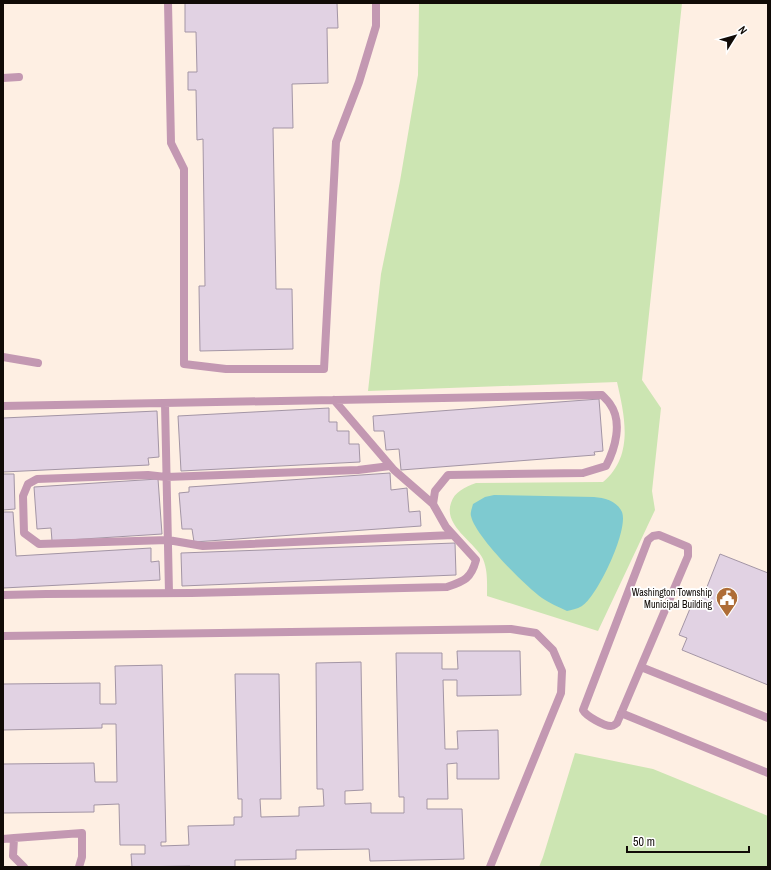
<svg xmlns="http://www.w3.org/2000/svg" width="771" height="870" viewBox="0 0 771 870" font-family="'Archivo Narrow',sans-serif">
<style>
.green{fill:#cce5b2}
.water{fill:#7ecad0}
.building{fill:#e1d2e3;stroke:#a395a5}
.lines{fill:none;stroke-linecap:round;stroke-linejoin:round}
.service{stroke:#c398b2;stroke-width:8}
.labels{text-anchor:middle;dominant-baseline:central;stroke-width:3.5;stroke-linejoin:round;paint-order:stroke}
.poi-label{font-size:10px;fill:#110b07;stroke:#fff;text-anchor:end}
</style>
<rect width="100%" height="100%" fill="#feefe3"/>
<path class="green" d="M 419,3 L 682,3 L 642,380 L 661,408 L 652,491 L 655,510 L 598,631 L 487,596 C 487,583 488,571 483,559 C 475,542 443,526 451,503 C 454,492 465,487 476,483 L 603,482 C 634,456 625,417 617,382 L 368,391 L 381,274 L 400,181 L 418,75 Z
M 575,753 L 653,769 L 768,816 L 768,867 L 539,867 L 543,857 Z"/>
<path class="water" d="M 494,495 L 594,497 C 605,498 617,501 622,512 C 629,530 597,597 582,606 C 577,609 571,610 567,611 C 559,607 549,603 542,598 C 525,586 475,536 471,516 C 470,513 472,508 473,504 L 485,497 Z"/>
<path class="building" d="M 185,3 L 337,3 L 338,28 L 327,28 L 328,83 L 292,84 L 293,128 L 273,128 L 276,289 L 292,289 L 293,349 L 200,351 L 199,286 L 205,286 L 203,139 L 197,140 L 196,90 L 188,90 L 188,72 L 197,72 L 196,32 L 185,32 Z
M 599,399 L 603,451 L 594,452 L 595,455 L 401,470 L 399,449 L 386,450 L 384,431 L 374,431 L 373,416 Z
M 329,408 L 329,422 L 337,422 L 337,431 L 349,431 L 349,444 L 359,444 L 360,462 L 181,471 L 178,416 Z
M 157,411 L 159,457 L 148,458 L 149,465 L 3,472 L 3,418 Z
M 390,473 L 391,490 L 407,488 L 409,512 L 420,511 L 421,526 L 194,542 L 192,529 L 182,529 L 179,493 L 189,492 L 189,487 Z
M 3,474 L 14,474 L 15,509 L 3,510 Z
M 158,479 L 162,534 L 52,541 L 51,528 L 37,529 L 34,487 Z
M 3,512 L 13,512 L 16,556 L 151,548 L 151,562 L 159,561 L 160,580 L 3,588 Z
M 455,543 L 456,575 L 182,586 L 181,553 Z
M 720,554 L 768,573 L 768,685 L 682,650 L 687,638 L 679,635 L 694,599 L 701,602 Z
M 457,651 L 520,651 L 521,695 L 457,696 L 457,680 L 443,680 L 445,749 L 458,749 L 457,731 L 498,730 L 499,779 L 457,779 L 457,763 L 447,764 L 448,799 L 427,799 L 427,809 L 462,809 L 464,859 L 370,861 L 369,849 L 296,850 L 296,859 L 235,860 L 235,867 L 190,867 L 190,866 L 132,867 L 131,854 L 145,854 L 145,845 L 120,845 L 119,804 L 94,805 L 94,812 L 3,813 L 3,764 L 94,763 L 95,782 L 117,782 L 116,724 L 102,724 L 102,728 L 3,730 L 3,684 L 100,683 L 100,704 L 116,704 L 115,666 L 162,665 L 166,842 L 161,842 L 161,846 L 189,845 L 188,826 L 234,825 L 234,817 L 242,817 L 242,799 L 238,799 L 235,674 L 279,674 L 281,799 L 260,799 L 261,817 L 299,816 L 299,807 L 324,806 L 323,789 L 317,789 L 316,663 L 361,662 L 363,790 L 345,791 L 345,804 L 371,803 L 371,813 L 404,813 L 404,797 L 399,797 L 396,653 L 442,653 L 442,669 L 458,669 Z"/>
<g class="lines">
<path class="service" d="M 168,3 L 171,143 L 184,169 L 184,364 L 226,369 L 324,369 L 336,142 L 359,82 L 376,26 L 376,3
M 3,78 L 19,77
M 3,357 L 38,363
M 334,400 L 394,470 L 433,504
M 165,403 L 169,593
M 3,406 L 602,395 C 605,398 608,401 610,404 C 623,422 615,449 606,466 L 583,473 L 448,475 L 435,491 L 433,504 L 446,527 L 476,560 C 471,579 464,581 447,587 L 191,593 L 46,594 L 3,595
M 390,466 L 358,470 L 166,477 L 148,475 L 37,479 L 28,484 L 23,496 L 24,533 L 39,544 L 168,540 L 203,546 L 453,535
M 659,535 L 688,547 L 688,556 L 617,723 C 614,725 614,726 611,726 C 604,726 586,716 583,710 L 648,540 L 653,536 Z
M 3,636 L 511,629 L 536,633 L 553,650 L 562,671 L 561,693 L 490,867
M 641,667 L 768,718
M 621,713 L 768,773
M 3,839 L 14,838
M 24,867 L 13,856 L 14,838 L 82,833 L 82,857 L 79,867"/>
</g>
<defs>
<g id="civic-pin" transform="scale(1.15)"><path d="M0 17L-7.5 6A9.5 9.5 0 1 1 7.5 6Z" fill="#ae6d37" stroke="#fff"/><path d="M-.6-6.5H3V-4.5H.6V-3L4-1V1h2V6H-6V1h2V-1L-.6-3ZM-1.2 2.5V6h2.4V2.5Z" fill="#fff"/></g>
</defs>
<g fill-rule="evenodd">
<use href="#civic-pin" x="727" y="598"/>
</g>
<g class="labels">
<g class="poi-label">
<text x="712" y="592">Washington Township<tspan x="712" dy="12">Municipal Building</tspan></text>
</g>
</g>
<rect width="771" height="870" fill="none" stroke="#110b07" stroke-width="8"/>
<g transform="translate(735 36) rotate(53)" stroke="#ffffff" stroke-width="3" paint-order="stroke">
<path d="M0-3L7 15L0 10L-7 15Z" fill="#110b07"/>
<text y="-6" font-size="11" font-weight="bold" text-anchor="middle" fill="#110b07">N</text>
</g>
<path d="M627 846v6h122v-6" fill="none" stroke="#110b07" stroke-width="2"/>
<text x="633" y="846" font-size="12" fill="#110b07" stroke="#ffffff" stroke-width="3" paint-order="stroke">50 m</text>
</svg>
